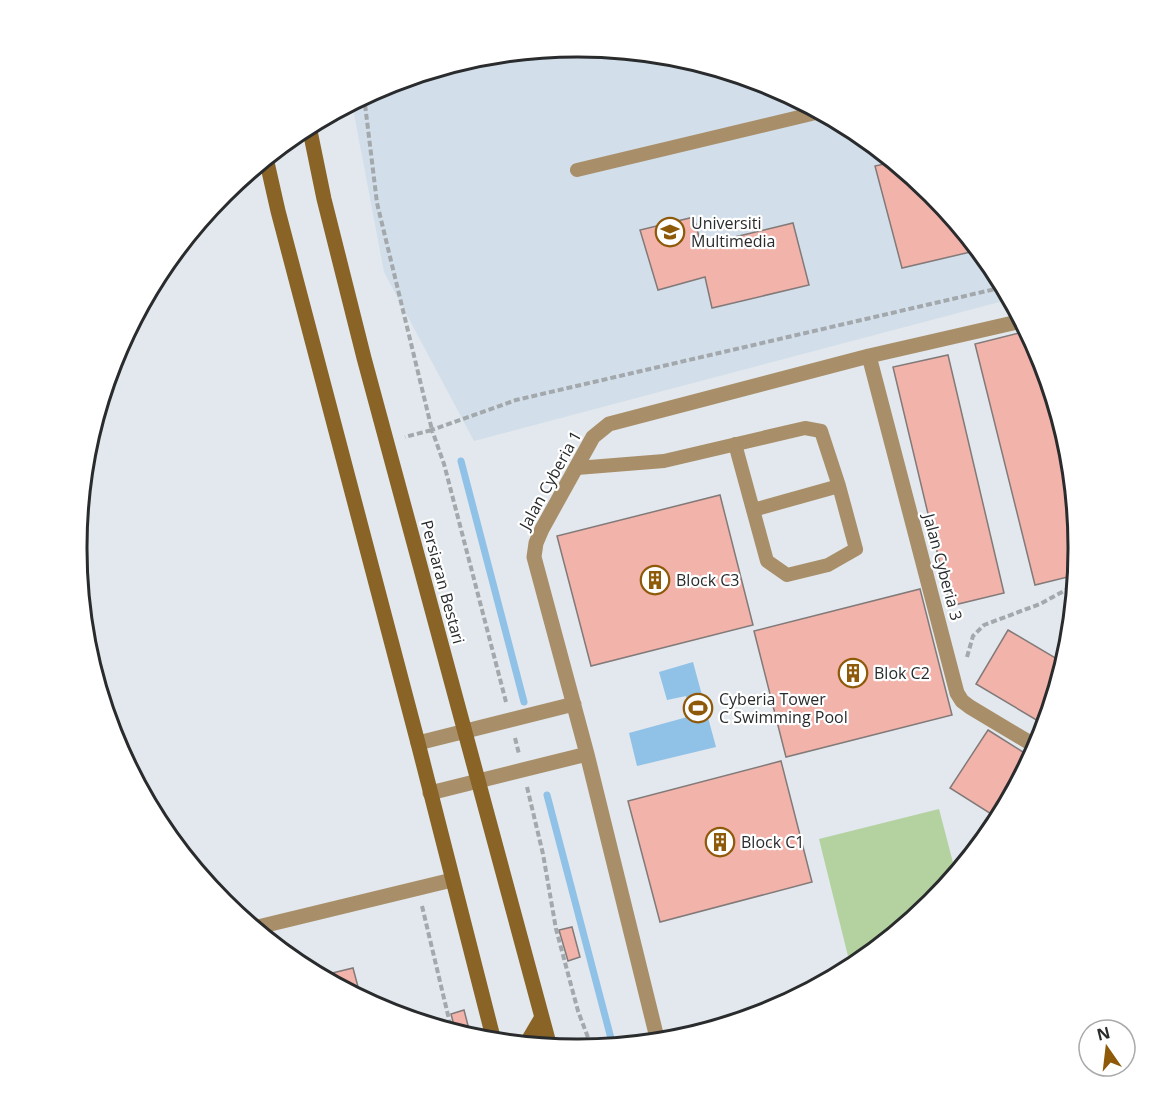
<svg xmlns="http://www.w3.org/2000/svg" width="1155" height="1096" viewBox="0 0 1155 1096" font-family="'Open Sans',sans-serif">
<style>
.built{fill:#d2dee9}
.green{fill:#b4d1a0}
.water{fill:#90c1e7}
.lines{fill:none;stroke-linecap:round;stroke-linejoin:round}
.stream{stroke:#90c1e7;stroke-width:7}
.building{fill:#f2b3aa;stroke:#827a79;stroke-width:1.5}
.path{stroke:#a3a8ac;stroke-width:4;stroke-dasharray:6 3;stroke-linecap:butt}
.lane{stroke:#a98f69;stroke-width:14}
.street{stroke:#a98f69;stroke-width:15}
.secondary{stroke:#896426;stroke-width:15}
.labels{text-anchor:middle;dominant-baseline:central;stroke-width:4.5;stroke-linejoin:round;paint-order:stroke}
.poi-label{font-size:16px;fill:#292b2d;stroke:#fff;text-anchor:start}
.street-label{font-size:16px;fill:#292b2d;stroke:#fff}
.rim{fill:none;stroke:#292b2d;stroke-width:3}
</style>
<rect width="100%" height="100%" fill="#e2e8ed"/>
<path class="built" d="M 578,47 L 676,56 L 770,85 L 856,131 L 932,194 L 995,270 L 1011,299 L 474,441 L 384,272 L 352,103 L 386,85 L 480,56 Z"/>
<path class="green" d="M 939,809 L 956,874 L 932,903 L 876,948 L 848,956 L 819,839 Z"/>
<path class="water" d="M 693,662 L 716,747 L 637,766 L 629,733 L 691,716 L 686,696 L 667,700 L 659,672 Z"/>
<g class="lines">
<path class="stream" d="M 461,461 L 524,702
M 547,795 L 613,1046"/>
</g>
<path class="building" d="M 893,162 L 932,194 L 979,250 L 902,268 L 875,166 Z
M 694,217 L 701,245 L 793,223 L 809,285 L 712,308 L 705,277 L 658,290 L 640,230 Z
M 1027,331 L 1041,356 L 1069,451 L 1079,548 L 1076,575 L 1035,585 L 975,344 Z
M 948,355 L 1004,593 L 950,606 L 893,367 Z
M 720,495 L 753,625 L 591,666 L 557,536 Z
M 920,589 L 952,715 L 786,757 L 754,631 Z
M 1008,630 L 1064,663 L 1045,725 L 976,684 Z
M 988,730 L 1031,757 L 999,819 L 950,788 Z
M 781,761 L 812,882 L 660,922 L 628,801 Z
M 572,927 L 580,957 L 568,961 L 559,930 Z
M 353,968 L 361,998 L 320,976 Z
M 464,1010 L 471,1037 L 456,1033 L 451,1014 Z"/>
<g class="lines">
<path class="path" d="M 364,96 L 377,203 L 432,430 L 405,437
M 967,657 L 973,636 L 984,625 L 1040,604 L 1075,585
M 506,702 L 444,464 L 432,430 L 516,400 L 1004,287
M 515,738 L 519,754
M 527,787 L 543,854 L 556,929 L 578,1011 L 592,1048
M 422,906 L 452,1032"/>
<path class="lane" d="M 577,170 L 820,112
M 577,468 L 664,461 L 805,428 L 821,431 L 839,486 L 856,549 L 828,565 L 787,575 L 767,561 L 735,444
M 753,510 L 839,486"/>
<path class="street" d="M 869,356 L 957,693 L 962,701 L 970,707 L 1037,747
M 418,743 L 574,704
M 430,793 L 587,754
M 254,928 L 452,880
M 658,1042 L 587,754 L 534,557 L 536,543 L 542,529 L 593,437 L 609,424 L 869,356 L 1022,321"/>
<path class="secondary" d="M 309,126 L 324,199 L 364,358 L 550,1047
M 266,158 L 278,211 L 418,743 L 494,1041
M 529,1045 L 529,1039 L 542,1017"/>
</g>
<defs>
<g id="university-ring" transform="scale(1.5)"><circle r="9.5" fill="#fff" stroke="#8e5a0a" stroke-width="1.5"/><path d="M0-5L7-2L0 1L-7-2ZM-4 1L0 2.5L4 1V4Q0 6-4 4Z" fill="#8e5a0a"/></g>
<g id="building-ring" transform="scale(1.5)"><circle r="9.5" fill="#fff" stroke="#8e5a0a" stroke-width="1.5"/><path d="M-4-6H4V6H1V3H-1V6H-4ZM-2.5-4.3h1.7v1.8h-1.7ZM.8-4.3h1.7v1.8H.8ZM-2.5-1h1.7V.8h-1.7ZM.8-1h1.7V.8H.8Z" fill="#8e5a0a"/></g>
<g id="stadium-ring" transform="scale(1.5)"><circle r="9.5" fill="#fff" stroke="#8e5a0a" stroke-width="1.5"/><path d="M0-5a6.5 5 0 1 0 0 10a6.5 5 0 1 0 0-10ZM-3.5-1.8h7v3.6h-7Z" fill="#8e5a0a"/></g>
</defs>
<g fill-rule="evenodd">
<use href="#university-ring" x="670" y="232"/>
<use href="#building-ring" x="655" y="580"/>
<use href="#building-ring" x="853" y="673"/>
<use href="#stadium-ring" x="698" y="708"/>
<use href="#building-ring" x="720" y="842"/>
</g>
<g class="labels">
<g class="poi-label">
<text x="691" y="223">Universiti<tspan x="691" dy="18">Multimedia</tspan></text>
<text x="676" y="580">Block C3</text>
<text x="874" y="673">Blok C2</text>
<text x="719" y="699">Cyberia Tower<tspan x="719" dy="18">C Swimming Pool</tspan></text>
<text x="741" y="842">Block C1</text>
</g>
<g class="street-label">
<text transform="translate(550 480) rotate(-61)">Jalan Cyberia 1</text>
<text transform="translate(943 567) rotate(75)">Jalan Cyberia 3</text>
<text transform="translate(443 582) rotate(75)">Persiaran Bestari</text>
</g>
</g>
<path d="M0 0H1155V1096H0ZM577 57H578A490 490 0 0 1 1068 547V549A490 490 0 0 1 578 1039H577A490 490 0 0 1 87 549V547A490 490 0 0 1 577 57Z" fill="#fff" fill-rule="evenodd"/>
<path class="rim" d="M577 57H578A490 490 0 0 1 1068 547V549A490 490 0 0 1 578 1039H577A490 490 0 0 1 87 549V547A490 490 0 0 1 577 57Z"/>
<g transform="translate(1107 1048) rotate(346)"><circle r="28" fill="#ffffff" stroke="#a9aaab" stroke-width="1.5"/>
<path d="M0-4.5L10 22L0 15L-10 22Z" fill="#8e5a0a"/>
<text y="-9" font-size="16" font-weight="bold" text-anchor="middle" fill="#292b2d">N</text>
</g>
</svg>
